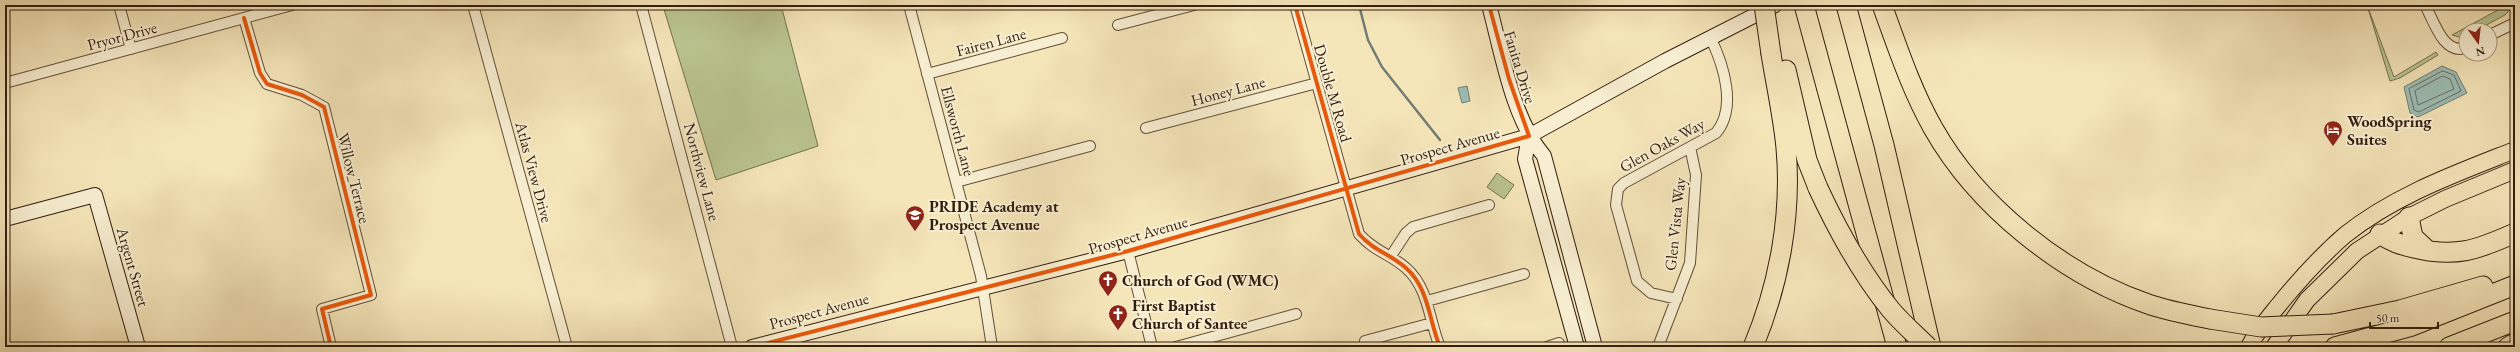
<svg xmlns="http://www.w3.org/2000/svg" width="2520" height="352" viewBox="0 0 2520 352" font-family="'EB Garamond',serif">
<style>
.green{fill:#bac591;stroke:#767250}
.water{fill:#9dbeb6;stroke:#727e73}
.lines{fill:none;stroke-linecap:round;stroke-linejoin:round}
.shore{stroke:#686e62;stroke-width:1}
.stream{stroke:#727e73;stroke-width:2.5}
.street-casing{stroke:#635039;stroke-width:12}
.secondary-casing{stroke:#321e0e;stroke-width:16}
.primary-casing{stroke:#321e0e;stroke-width:18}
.highway-casing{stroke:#321e0e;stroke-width:21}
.street{stroke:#f8efd2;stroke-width:10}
.secondary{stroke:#f8efd2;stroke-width:14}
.primary{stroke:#f5e6ba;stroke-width:16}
.highway{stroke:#f5e6ba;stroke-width:19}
.highway-bridge-casing{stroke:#321e0e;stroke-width:21;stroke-linecap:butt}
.highway-bridge{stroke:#f5e6ba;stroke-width:19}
.cycleway-casing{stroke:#f8efd2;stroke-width:6}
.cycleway{stroke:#e8590c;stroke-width:4}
.labels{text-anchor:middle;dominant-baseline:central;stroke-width:4;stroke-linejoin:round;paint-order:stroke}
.street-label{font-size:16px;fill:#321e0e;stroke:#f8efd2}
.poi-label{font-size:16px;font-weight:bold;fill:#321e0e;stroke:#f8efd2;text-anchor:start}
</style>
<rect width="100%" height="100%" fill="#f5e6ba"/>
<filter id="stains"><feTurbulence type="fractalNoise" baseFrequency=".005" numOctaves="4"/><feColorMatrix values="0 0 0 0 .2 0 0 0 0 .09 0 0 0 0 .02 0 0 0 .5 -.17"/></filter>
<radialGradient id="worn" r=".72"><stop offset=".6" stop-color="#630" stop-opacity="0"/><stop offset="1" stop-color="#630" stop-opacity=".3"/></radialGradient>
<path class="green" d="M 669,5 L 781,5 L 818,146 L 716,180 L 663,6 Z
M 2367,5 L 2394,77 L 2436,52 L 2438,55 L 2400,78 L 2390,81 Z
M 2507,5 L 2511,5 L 2511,9 L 2505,15 L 2477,30 L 2466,30 L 2466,36 L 2462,38 L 2452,35 Z
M 1497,173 L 1514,185 L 1504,199 L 1487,187 Z"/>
<path class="water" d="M 2442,66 L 2456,72 L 2467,93 L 2418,117 L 2410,113 L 2404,87 Z
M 1467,86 L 1470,101 L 1462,103 L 1458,88 Z"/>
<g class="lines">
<path class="shore" d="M 2443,71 L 2454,75 L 2461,91 L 2419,112 L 2414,110 L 2409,89 Z
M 2443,76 L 2450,79 L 2454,89 L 2418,105 L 2415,91 Z"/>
<path class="stream" d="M 1359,5 L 1368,40 L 1382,67 L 1440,140"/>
<g class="street-casing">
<path id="street" d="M 119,5 L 131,49
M 473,5 L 567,347
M 641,5 L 732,347
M 909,5 L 981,276 L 992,347
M 1295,5 L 1359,234 C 1375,252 1389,253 1406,268 C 1429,288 1429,321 1440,347
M 2425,5 C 2434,21 2443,55 2466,48
M 244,18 L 260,73 L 267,84 L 302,95 L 324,107 L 371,295 L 322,309 L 331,347
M 1118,25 L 1194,5
M 2490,35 L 2515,23
M 927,74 L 1062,38
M 5,83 L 292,5
M 1146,128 L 1317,83
M 956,182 L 1090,146
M 1128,251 L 1152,347
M 1391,256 L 1406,233 L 1413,227 L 1489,205
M 1677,299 L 1651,293 L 1637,281 L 1616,205 L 1618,189 L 1624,183 L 1716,133 C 1737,108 1724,66 1711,39
M 1427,301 L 1524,274
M 790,337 L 791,347
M 1365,341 L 1432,323
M 1176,347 L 1296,314
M 1547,347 L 1559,343
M 1658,347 L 1690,263 L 1696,175 L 1690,147"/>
</g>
<g class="secondary-casing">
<path id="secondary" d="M 1489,5 C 1502,53 1512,118 1544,156 L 1595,347
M 1529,136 L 1525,159 L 1577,347
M 5,219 L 95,195 L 138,347
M 752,347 L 1128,251 L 1529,136 L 1665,61 L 1775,5"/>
</g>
<g class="primary-casing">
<path id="primary" d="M 2249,347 C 2257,330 2270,316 2282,301 C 2301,278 2323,254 2345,235 C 2395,195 2457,173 2515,150
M 2274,347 L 2307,300 L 2357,251 L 2409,217 L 2445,199 L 2515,170"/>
</g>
<g class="highway-casing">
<path id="highway" d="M 1804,5 L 1897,347
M 1846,5 L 1884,145 L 1931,347
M 1882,5 C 1897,46 1911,89 1933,128 C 1977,206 2063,275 2148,304 C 2168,311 2190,315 2210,319
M 1786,70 L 1807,160 L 1818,188
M 2409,217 L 2413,237 L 2428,251
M 2380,234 C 2391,242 2401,245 2414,248 C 2456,258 2477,250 2515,233
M 2333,324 L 2400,310 L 2483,286
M 1753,347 C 1779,285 1792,215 1786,148 C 1783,116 1776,85 1771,54
M 2335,347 L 2412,326 L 2515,285
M 2449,347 L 2515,321
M 2508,347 L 2515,343"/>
</g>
<use href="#street" class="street"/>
<use href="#secondary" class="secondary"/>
<use href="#primary" class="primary"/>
<use href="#highway" class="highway"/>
<g class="highway-bridge-casing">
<path id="highway-bridge" d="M 1764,5 L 1771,54
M 1818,188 C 1838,231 1861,273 1891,310 C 1902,323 1916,335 1928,347
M 2210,319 L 2261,327 L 2333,324"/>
</g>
<use href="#highway-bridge" class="highway-bridge"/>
<g class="cycleway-casing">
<path id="cycleway" d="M 1295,5 L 1359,234 C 1375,252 1389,253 1406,268 C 1429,288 1429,321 1440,347
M 244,18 L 260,73 L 267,84 L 302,95 L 324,107 L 371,295 L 322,309 L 331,347
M 752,347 L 1128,251 L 1529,136 L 1509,79 L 1489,5"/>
</g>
<use href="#cycleway" class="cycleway"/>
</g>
<defs>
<g id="hotel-pin" transform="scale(1)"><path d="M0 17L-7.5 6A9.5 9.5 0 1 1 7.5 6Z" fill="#8f2418" stroke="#f8efd2"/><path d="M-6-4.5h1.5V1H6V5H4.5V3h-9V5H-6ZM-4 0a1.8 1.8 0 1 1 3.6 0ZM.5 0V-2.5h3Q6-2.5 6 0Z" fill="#fff"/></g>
<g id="school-pin" transform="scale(1)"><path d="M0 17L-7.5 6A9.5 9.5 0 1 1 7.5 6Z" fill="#8f2418" stroke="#f8efd2"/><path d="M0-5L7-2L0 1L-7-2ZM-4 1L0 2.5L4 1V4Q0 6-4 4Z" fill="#fff"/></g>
<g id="church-pin" transform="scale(1)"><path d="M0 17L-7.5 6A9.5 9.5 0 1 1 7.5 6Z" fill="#8f2418" stroke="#f8efd2"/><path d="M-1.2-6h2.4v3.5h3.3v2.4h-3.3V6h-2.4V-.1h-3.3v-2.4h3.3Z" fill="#fff"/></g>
</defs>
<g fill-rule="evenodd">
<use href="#hotel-pin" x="2333" y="130"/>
<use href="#school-pin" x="915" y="215"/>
<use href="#church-pin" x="1108" y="280"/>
<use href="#church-pin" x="1118" y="314"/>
</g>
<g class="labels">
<g class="street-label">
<text transform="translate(122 36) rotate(-15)">Pryor Drive</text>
<text transform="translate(991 42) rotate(-15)">Fairen Lane</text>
<text transform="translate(1520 67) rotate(73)">Fanita Drive</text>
<text transform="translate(1228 91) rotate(-15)">Honey Lane</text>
<text transform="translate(1333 93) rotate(74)">Double M Road</text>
<text transform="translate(958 131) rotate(75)">Ellsworth Lane</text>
<text transform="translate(1662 145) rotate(-29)">Glen Oaks Way</text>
<text transform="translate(1450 146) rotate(-16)">Prospect Avenue</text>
<text transform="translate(534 172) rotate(75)">Atlas View Drive</text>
<text transform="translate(702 172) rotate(75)">Northview Lane</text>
<text transform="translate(354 178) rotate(76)">Willow Terrace</text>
<text transform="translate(1675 224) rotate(-84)">Glen Vista Way</text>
<text transform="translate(1138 235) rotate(-16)">Prospect Avenue</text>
<text transform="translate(133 267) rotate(74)">Argent Street</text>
<text transform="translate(819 311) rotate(-15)">Prospect Avenue</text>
</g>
<g class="poi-label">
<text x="2347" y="121">WoodSpring<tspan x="2347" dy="18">Suites</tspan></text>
<text x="929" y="206">PRIDE Academy at<tspan x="929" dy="18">Prospect Avenue</tspan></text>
<text x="1122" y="280">Church of God (WMC)</text>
<text x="1132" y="305">First Baptist<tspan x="1132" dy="18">Church of Santee</tspan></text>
</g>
</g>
<rect width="2520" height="352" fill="none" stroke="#f5e6ba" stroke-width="20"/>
<rect x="6" y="6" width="2508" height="340" fill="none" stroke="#321e0e" stroke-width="2"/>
<rect x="10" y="10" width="2500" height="332" fill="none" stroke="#321e0e"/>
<g transform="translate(2478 42) rotate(165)"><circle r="19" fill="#f8efd2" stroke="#a99b84"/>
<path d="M0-3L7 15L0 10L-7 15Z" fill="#8f2418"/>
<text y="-6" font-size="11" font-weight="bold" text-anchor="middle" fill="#321e0e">N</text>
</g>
<path d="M2370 322v6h68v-6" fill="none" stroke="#321e0e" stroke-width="2"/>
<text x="2376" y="322" font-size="12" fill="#321e0e" stroke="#f8efd2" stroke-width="3" paint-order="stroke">50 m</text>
<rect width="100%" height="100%" filter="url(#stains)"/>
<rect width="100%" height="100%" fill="url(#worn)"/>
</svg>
